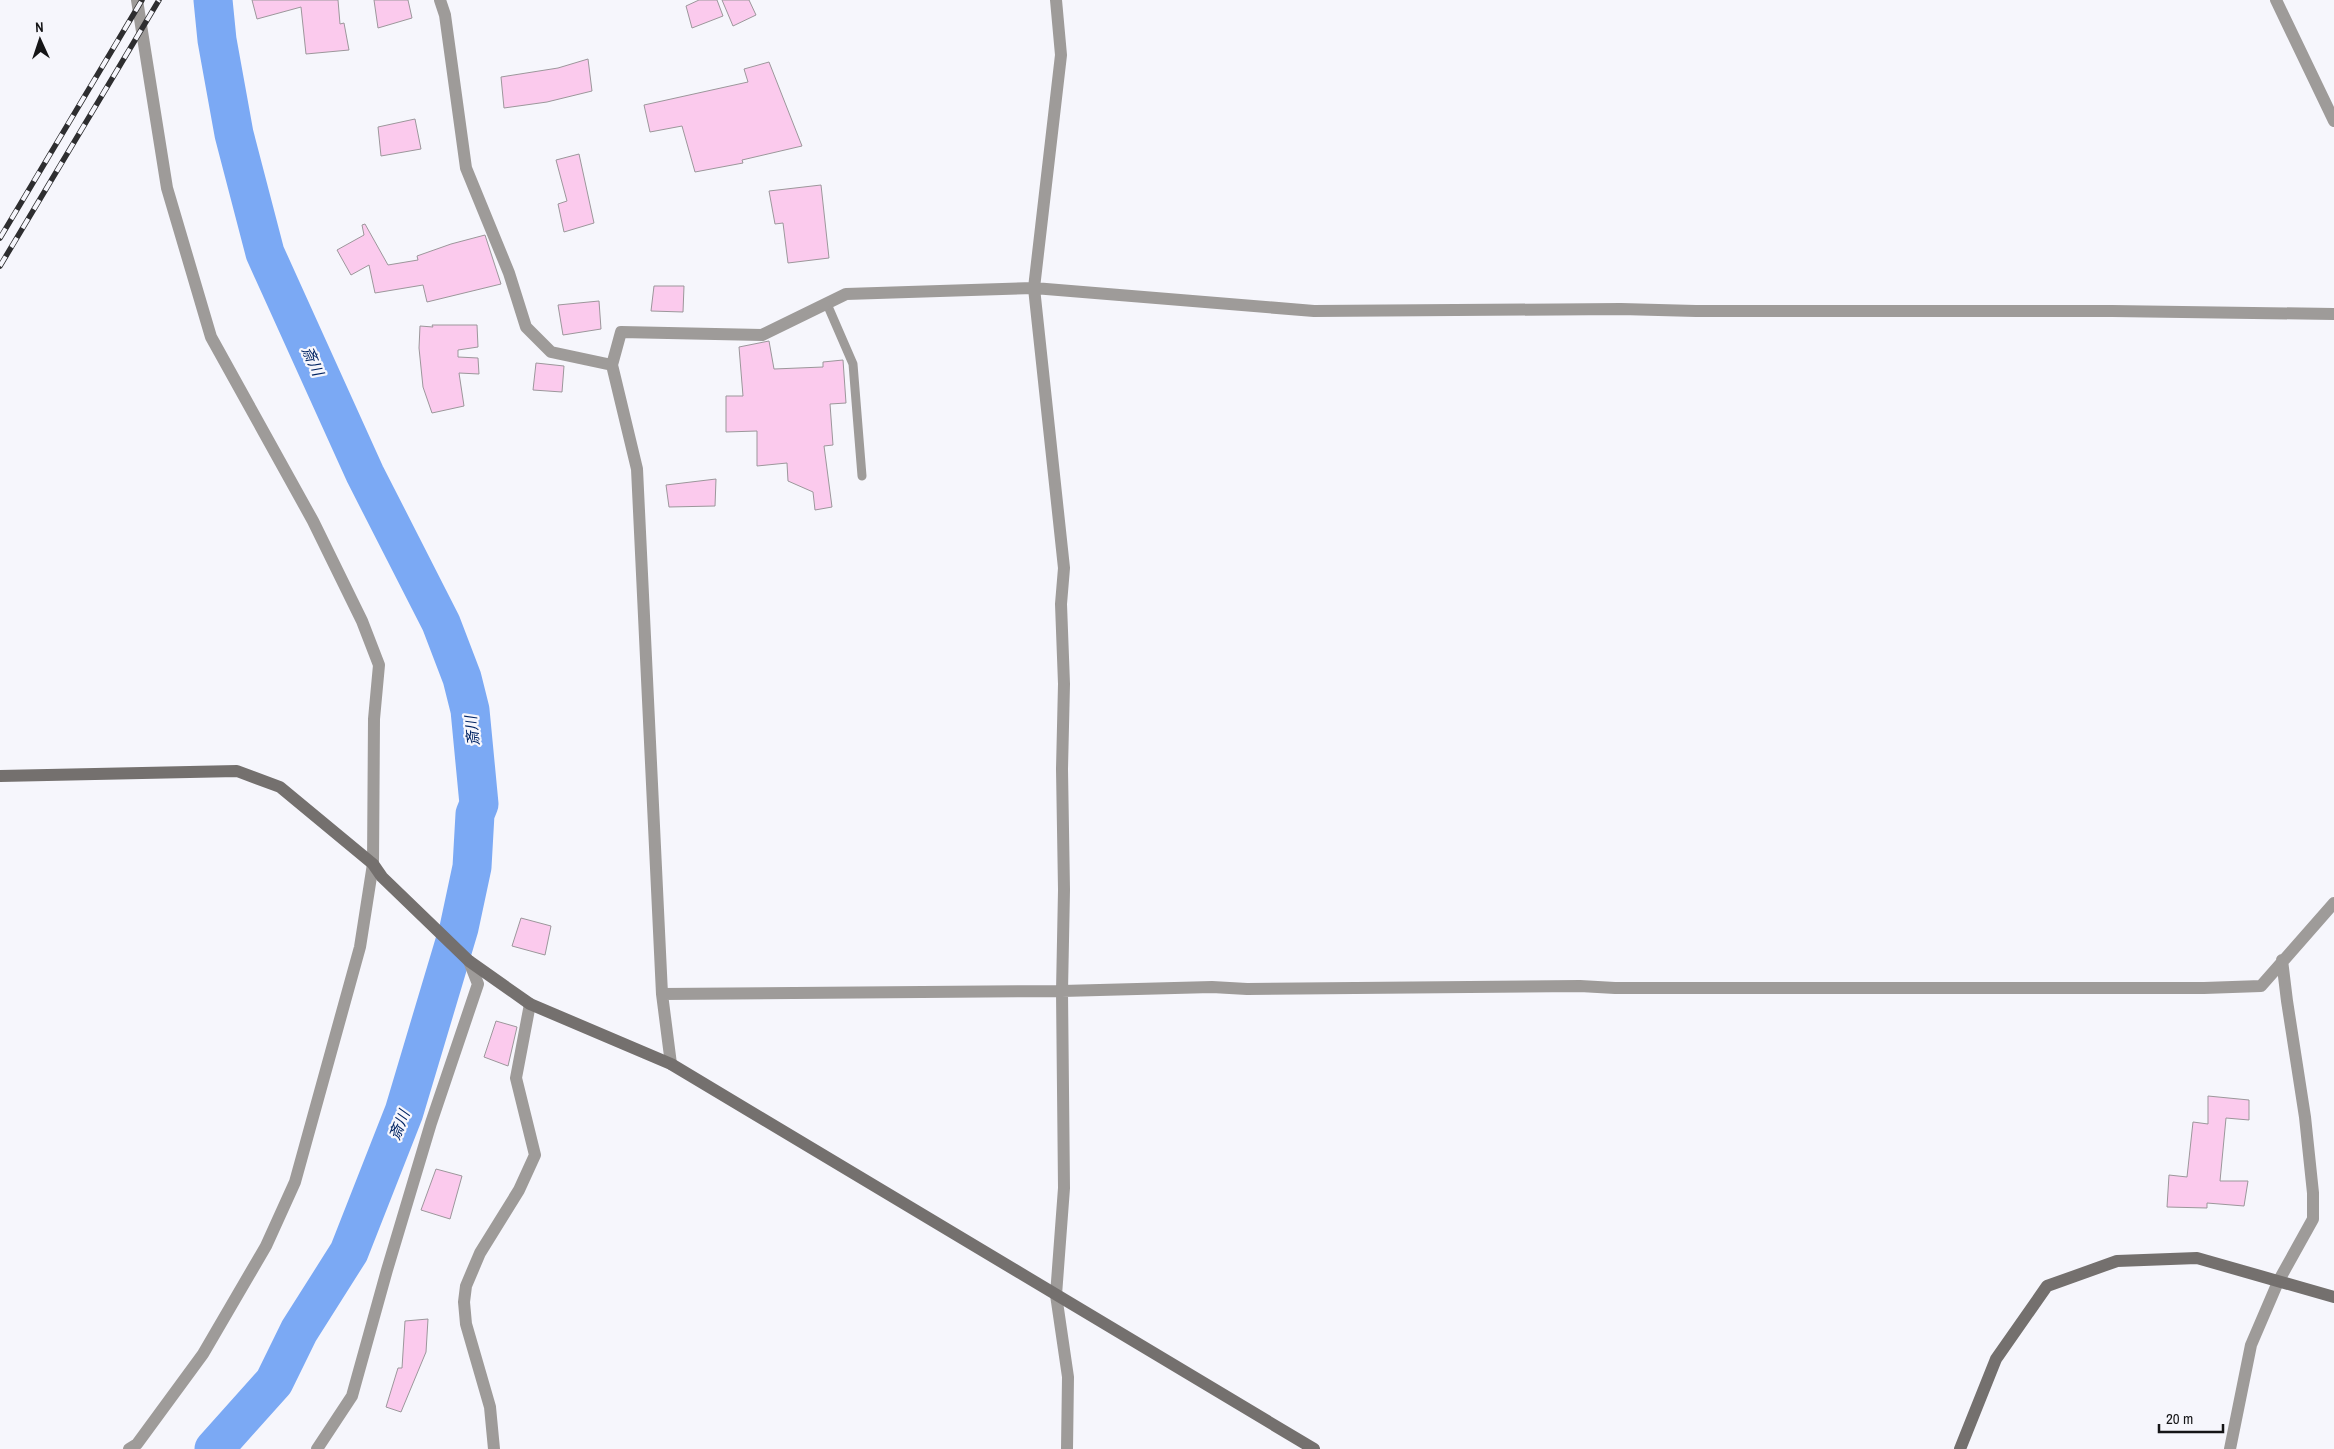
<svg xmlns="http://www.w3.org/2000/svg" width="2334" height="1449" viewBox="0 0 2334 1449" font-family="'Archivo Narrow','Noto Sans JP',sans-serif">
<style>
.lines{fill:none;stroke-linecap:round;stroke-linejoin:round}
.river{stroke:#7ba9f4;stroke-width:39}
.building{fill:#fbcaed;stroke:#9c979b}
.lane{stroke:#9e9b99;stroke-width:9}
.street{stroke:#9e9b99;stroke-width:12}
.secondary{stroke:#74706e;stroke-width:12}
.rail-casing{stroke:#2e2e30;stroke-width:5.5}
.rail{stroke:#f6f6fc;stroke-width:4;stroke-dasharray:11;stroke-linecap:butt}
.labels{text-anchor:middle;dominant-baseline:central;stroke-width:4.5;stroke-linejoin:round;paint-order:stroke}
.water-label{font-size:15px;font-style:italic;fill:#002464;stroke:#f6f6fc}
</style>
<rect width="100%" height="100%" fill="#f6f6fc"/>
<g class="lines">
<path class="river" d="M 213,0 L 217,40 L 234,134 L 265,253 L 365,474 L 441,623 L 462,678 L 470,710 L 479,804 L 475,814 L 472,867 L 459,928 L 404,1112 L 349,1252 L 299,1331 L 274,1382 L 214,1449"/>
</g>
<path class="building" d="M 252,0 L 338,0 L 340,24 L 344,23 L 349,50 L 306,54 L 301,7 L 257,19 Z
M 374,0 L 408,0 L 412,18 L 378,28 Z
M 699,0 L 717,0 L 723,16 L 692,28 L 686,6 Z
M 722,0 L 749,0 L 756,15 L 733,26 Z
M 588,59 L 592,91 L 547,102 L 504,108 L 501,77 L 558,68 Z
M 769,62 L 802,146 L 742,160 L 743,163 L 695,172 L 682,126 L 650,132 L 644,105 L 748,82 L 744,69 Z
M 415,119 L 421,149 L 381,156 L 378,127 Z
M 579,154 L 594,223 L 564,232 L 558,204 L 567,201 L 556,160 Z
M 821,185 L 829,258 L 788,263 L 783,223 L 775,224 L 769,191 Z
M 365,224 L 388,265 L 418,260 L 417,256 L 451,244 L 485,235 L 501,284 L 427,302 L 423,285 L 375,293 L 369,265 L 351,275 L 337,250 L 364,235 L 362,225 Z
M 654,286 L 684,286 L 683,312 L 651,311 Z
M 599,301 L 601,329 L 563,335 L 558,305 Z
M 432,325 L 477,325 L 478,347 L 458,350 L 458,357 L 478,358 L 479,374 L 459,373 L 464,406 L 432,413 L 423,387 L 419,348 L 420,326 L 433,327 Z
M 769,341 L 774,369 L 823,367 L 823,362 L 843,360 L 846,403 L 830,404 L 833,445 L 824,446 L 832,507 L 815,510 L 813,492 L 788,481 L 787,463 L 757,466 L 757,431 L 726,432 L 726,396 L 743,396 L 739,347 Z
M 536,363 L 564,366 L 562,392 L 533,390 Z
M 716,479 L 715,506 L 669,507 L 666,485 Z
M 521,918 L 551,926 L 545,955 L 512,946 Z
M 496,1021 L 517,1027 L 508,1066 L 484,1057 Z
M 2208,1096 L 2249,1100 L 2249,1120 L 2226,1118 L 2220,1181 L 2248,1181 L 2244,1206 L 2207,1203 L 2207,1208 L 2167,1207 L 2169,1175 L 2187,1177 L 2193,1122 L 2208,1124 Z
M 436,1169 L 462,1176 L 450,1219 L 421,1210 Z
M 428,1319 L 426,1352 L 401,1412 L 386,1407 L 398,1368 L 402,1368 L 405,1321 Z"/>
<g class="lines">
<path class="lane" d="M 827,304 L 853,364 L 862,476"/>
<path class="street" d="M 440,0 L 445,15 L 466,168 L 509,273 L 526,327 L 551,352 L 612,365
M 1056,0 L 1061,55 L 1034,288 L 1064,568 L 1061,604 L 1064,684 L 1062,769 L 1064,890 L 1062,991 L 1064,1188 L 1056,1295 L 1068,1377 L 1067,1449
M 2276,0 L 2334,121
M 662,994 L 1062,991 L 1212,987 L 1247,989 L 1580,986 L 1615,988 L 2204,988 L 2261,986 L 2334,903
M 671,1064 L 662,994 L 637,469 L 612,365 L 621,332 L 762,335 L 846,294 L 1034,288 L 1314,311 L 1621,309 L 1696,311 L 2112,311 L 2334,314
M 129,1449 L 137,1444 L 203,1354 L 266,1246 L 295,1182 L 360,947 L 373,864 L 374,719 L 379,665 L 362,621 L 313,521 L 211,337 L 167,188 L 137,0
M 317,1449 L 352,1396 L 387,1270 L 431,1123 L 478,984 L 469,961
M 494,1449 L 490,1407 L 466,1324 L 464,1302 L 466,1286 L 480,1253 L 519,1190 L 535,1155 L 516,1078 L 530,1004
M 2230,1449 L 2251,1345 L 2278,1282 L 2313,1219 L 2313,1193 L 2305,1117 L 2287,1001 L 2282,960"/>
<path class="secondary" d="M 0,776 L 237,771 L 280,787 L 373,864 L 382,877 L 469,961 L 530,1004 L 671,1064 L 1314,1449
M 1960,1449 L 1996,1359 L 2047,1286 L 2117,1261 L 2197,1258 L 2334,1297"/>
<g class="rail-casing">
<path id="rail" d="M 0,238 L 142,0
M 0,266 L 159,0"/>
</g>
<use href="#rail" class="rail"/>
</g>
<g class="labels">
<g class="water-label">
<text transform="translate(313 361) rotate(66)">斎川</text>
<text transform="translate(472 731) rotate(-96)">斎川</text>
<text transform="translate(399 1125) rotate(-69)">斎川</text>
</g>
</g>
<g transform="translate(40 40) rotate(357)" stroke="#f6f6fc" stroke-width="4" paint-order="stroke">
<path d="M0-4L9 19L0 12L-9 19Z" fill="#151517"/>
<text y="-8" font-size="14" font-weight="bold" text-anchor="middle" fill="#151517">N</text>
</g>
<path d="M2159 1424v8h64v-8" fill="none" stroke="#151517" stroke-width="2.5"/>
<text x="2166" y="1424" font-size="15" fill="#151517" stroke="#f6f6fc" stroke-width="4" paint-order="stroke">20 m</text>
</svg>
